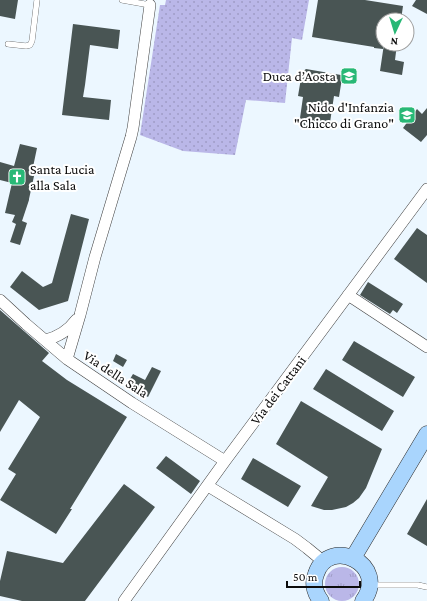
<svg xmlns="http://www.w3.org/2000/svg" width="427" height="601" viewBox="0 0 427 601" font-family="'Crimson Pro',serif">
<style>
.grass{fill:url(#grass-tufts)}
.park{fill:url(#park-dots)}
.building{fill:#495554}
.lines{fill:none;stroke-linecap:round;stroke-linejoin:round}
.lane-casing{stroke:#3f3f3f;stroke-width:6}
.street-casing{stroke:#3f3f3f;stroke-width:12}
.secondary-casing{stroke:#2e2e2e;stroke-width:17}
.lane{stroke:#fff;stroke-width:5.5}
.street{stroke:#fff;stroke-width:11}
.secondary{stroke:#a9d5fd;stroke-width:16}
.labels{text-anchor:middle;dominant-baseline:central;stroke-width:4;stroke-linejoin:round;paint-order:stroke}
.poi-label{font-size:14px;fill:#0c0c0c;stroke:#fff;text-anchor:end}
.street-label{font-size:14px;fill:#0c0c0c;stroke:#fff}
</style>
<defs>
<pattern id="grass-tufts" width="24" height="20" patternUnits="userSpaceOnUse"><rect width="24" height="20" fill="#bab7e8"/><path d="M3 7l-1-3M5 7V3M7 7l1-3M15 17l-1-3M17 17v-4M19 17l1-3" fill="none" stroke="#9f9cc6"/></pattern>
<pattern id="park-dots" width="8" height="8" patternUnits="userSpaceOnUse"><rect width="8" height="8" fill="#bab7e8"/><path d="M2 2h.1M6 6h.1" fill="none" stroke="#9f9cc6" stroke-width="1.8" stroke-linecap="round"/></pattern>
</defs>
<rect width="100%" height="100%" fill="#ecf7ff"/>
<path class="grass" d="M325 584a17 17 0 1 1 34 0a17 17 0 1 1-34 0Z"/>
<path class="park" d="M 166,0 L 309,0 L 302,40 L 292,38 L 285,103 L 246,100 L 235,155 L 183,151 L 140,135 L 160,5 L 165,5 Z"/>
<path class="building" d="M 0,0 L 18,0 L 15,19 L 0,16 Z
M 318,0 L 365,0 L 403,6 L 401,20 L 383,20 L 383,49 L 374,48 L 374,47 L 312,37 Z
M 416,0 L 427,0 L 427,14 L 412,6 Z
M 73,24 L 120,30 L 118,49 L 90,45 L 85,85 L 83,97 L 111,100 L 109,120 L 62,115 Z
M 384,44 L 397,44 L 395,60 L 404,62 L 402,75 L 380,71 Z
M 306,69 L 341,75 L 342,78 L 339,97 L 334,96 L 329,129 L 299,125 L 303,97 L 298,96 L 302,72 Z
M 427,108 L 427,135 L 421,142 L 403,128 L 417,109 L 422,114 Z
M 20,144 L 37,148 L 33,167 L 36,167 L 29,199 L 29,200 L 22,221 L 27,223 L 20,245 L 10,242 L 16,224 L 12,222 L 15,215 L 5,213 L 12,183 L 0,180 L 0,162 L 14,166 Z
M 71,214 L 89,219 L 68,301 L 39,310 L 10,287 L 22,271 L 43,287 L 52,283 Z
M 417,228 L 427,235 L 427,283 L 394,259 Z
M 368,282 L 403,304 L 397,313 L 393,310 L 390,314 L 360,295 Z
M 0,310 L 49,353 L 42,361 L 67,380 L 127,417 L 70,509 L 72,509 L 56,534 L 0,500 L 16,474 L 8,469 L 40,417 L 19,400 L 0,432 Z
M 354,341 L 415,377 L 403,397 L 342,360 Z
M 116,354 L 127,360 L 123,367 L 113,361 Z
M 152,367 L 161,371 L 148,397 L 133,389 L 134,388 L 127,384 L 133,374 L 145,380 Z
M 326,369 L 394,411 L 382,431 L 313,389 Z
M 301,401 L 382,449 L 366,488 L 359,498 L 353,503 L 346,507 L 332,510 L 324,510 L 311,506 L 328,477 L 276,444 Z
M 166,456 L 200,481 L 191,494 L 156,468 Z
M 253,458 L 301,486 L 288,507 L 241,479 Z
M 124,484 L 155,507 L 85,601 L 22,601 L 0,596 L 0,581 L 7,551 L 63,563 Z
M 427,499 L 427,546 L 407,534 Z"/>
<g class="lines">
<g class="lane-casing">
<path id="lane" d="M 122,0 L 150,5 L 150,2
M 8,44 L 26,46 L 30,45 L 32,41 L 37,0
M 370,585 L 418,585 L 427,587"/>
</g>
<g class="street-casing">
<path id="street" d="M 348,295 L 427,347
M 0,300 L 26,324 L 67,359 L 132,403 L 225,461
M 45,340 C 58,337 68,331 76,320
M 67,359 L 80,315 L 95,257 L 131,137 L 133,128 L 150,5
M 208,486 L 295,539 L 307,548 L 324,562
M 124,601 L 225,461 L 427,189"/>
</g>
<g class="secondary-casing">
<path id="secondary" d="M 353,558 L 427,434
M 321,601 C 315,593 312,584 316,574 C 329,535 390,565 363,601"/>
</g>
<use href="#lane" class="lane"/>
<use href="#street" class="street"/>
<use href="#secondary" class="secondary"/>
</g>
<defs>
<g id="school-square" transform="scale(0.9)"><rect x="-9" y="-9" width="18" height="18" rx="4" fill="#28b876" stroke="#fff"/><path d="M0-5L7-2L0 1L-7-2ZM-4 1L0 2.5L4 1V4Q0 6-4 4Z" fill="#fff"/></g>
<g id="church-square" transform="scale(0.9)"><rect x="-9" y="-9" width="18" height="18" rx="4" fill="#28b876" stroke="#fff"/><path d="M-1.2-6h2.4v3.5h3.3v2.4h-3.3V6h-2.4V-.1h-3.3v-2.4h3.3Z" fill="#fff"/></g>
</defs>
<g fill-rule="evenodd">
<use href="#school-square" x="349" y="76"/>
<use href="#school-square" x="407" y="115"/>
<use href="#church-square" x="17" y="177"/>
</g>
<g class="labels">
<g class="poi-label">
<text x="336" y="76">Duca d’Aosta</text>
<text x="394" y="107">Nido d'Infanzia<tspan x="394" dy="16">"Chicco di Grano"</tspan></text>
<text x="30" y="169" text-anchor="start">Santa Lucia<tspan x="30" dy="16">alla Sala</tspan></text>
</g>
<g class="street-label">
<text transform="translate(116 374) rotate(33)">Via della Sala</text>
<text transform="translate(278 390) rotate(-53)">Via dei Cattani</text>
</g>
</g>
<g transform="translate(395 32) rotate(184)"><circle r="19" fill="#ffffff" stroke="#9e9e9e"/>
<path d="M0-3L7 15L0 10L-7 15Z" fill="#28b876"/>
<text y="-6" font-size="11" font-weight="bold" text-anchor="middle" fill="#0c0c0c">N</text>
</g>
<path d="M287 581v6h73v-6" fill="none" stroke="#0c0c0c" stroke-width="2"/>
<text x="293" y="581" font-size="12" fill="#0c0c0c" stroke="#ffffff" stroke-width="3" paint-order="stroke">50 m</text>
</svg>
